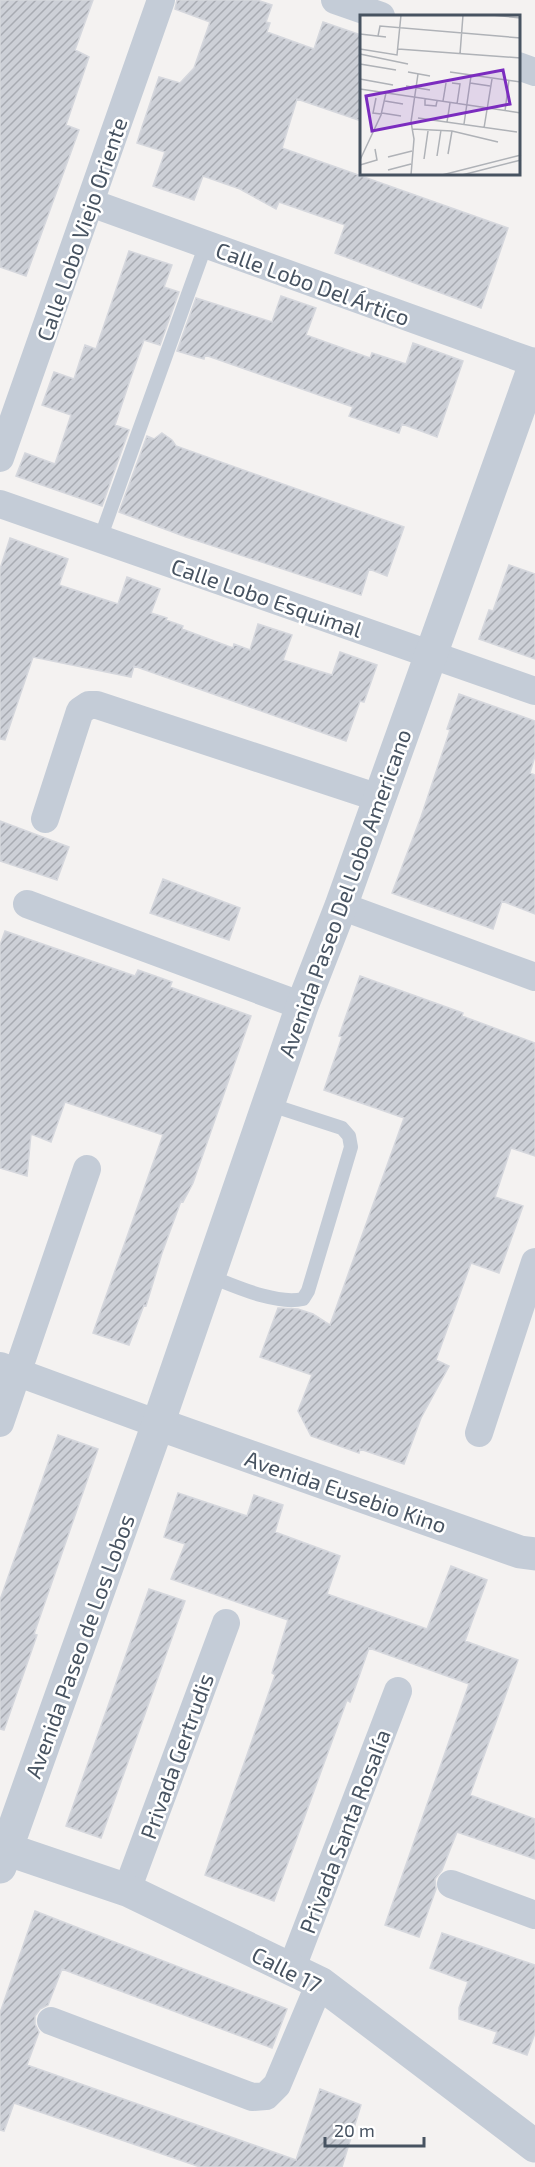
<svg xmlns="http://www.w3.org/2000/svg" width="535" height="2167" viewBox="0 0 535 2167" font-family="'Exo 2',sans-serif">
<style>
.building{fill:url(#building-hatch);stroke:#d5d7dd;stroke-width:1.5}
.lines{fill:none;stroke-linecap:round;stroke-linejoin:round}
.service{stroke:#c4ccd7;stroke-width:14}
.minor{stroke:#c4ccd7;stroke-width:28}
.tertiary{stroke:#c4ccd7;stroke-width:33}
.labels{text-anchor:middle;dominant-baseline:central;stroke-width:5;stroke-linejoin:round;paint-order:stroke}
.street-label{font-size:22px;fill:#475361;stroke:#fff}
.inset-road{fill:none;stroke:#afb2b7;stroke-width:1.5}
.view{fill:#7b2cbf;fill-opacity:0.15;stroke:#7b2cbf;stroke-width:3}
.inset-edge{fill:none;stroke:#475361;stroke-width:3}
</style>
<defs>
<pattern id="building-hatch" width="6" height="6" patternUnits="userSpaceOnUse" patternTransform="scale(1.5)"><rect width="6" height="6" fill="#cdd0d7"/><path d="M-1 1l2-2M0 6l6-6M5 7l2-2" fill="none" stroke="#a8abb2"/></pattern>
</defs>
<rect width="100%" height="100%" fill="#f4f2f1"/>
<path class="building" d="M 0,0 L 93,0 L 75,50 L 89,57 L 66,125 L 79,130 L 26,276 L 0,267 Z
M 177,0 L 257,0 L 272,5 L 266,22 L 270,23 L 267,32 L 314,49 L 323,22 L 361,35 L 361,121 L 297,99 L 282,148 L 508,228 L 481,308 L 335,253 L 345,225 L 279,202 L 276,209 L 240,189 L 203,176 L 194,200 L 153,186 L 165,152 L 137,143 L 142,127 L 159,77 L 180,83 L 194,68 L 210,22 L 175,9 Z
M 129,251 L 172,265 L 164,287 L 179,292 L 160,345 L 144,340 L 130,380 L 115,425 L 129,430 L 102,506 L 16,476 L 25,453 L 55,464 L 71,415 L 42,405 L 54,372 L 74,379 L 85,345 L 96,349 Z
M 281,296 L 316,308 L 306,335 L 370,358 L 372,353 L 406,364 L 413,343 L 463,361 L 437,437 L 402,424 L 399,433 L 349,416 L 353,407 L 205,355 L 204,359 L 177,351 L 196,298 L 272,322 Z
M 162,433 L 172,440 L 176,446 L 404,527 L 387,576 L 369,569 L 361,595 L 186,537 L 119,512 L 147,436 L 154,439 Z
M 10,538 L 68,559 L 59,585 L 118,604 L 127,577 L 160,589 L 151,613 L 167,618 L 166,620 L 183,626 L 182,629 L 233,648 L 234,644 L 250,650 L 258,624 L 292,635 L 283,660 L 332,675 L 340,652 L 377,665 L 364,702 L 360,701 L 346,741 L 134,666 L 131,677 L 33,657 L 5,740 L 0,739 L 0,569 Z
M 509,565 L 535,574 L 535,659 L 479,639 L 489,610 L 493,611 Z
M 459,694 L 535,721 L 535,756 L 530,773 L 535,775 L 535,914 L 502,901 L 493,929 L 392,893 L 421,817 L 450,730 L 447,729 Z
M 0,821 L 69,847 L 57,880 L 0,861 Z
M 163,879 L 240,908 L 229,940 L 150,913 Z
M 5,931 L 135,976 L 138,970 L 172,982 L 170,987 L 251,1016 L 193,1183 L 183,1202 L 181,1201 L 162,1253 L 146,1306 L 144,1305 L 129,1345 L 93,1333 L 163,1135 L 65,1102 L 51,1142 L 31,1134 L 27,1176 L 0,1168 L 0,945 Z
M 360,976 L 463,1013 L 462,1016 L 535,1043 L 535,1156 L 511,1148 L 495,1197 L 523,1206 L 499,1273 L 471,1263 L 436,1360 L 449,1366 L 421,1418 L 404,1464 L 360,1449 L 359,1453 L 311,1436 L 298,1411 L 312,1375 L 260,1357 L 278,1308 L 298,1309 L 313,1314 L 330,1325 L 404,1118 L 324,1090 L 342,1037 L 339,1036 Z
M 58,1435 L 98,1449 L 34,1634 L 37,1635 L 4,1730 L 0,1729 L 0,1600 Z
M 178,1493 L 247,1516 L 254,1495 L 283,1505 L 275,1532 L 340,1556 L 327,1594 L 427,1629 L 451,1566 L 487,1580 L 465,1641 L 518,1660 L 470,1795 L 535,1819 L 535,1859 L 457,1832 L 442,1870 L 435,1879 L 436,1889 L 419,1937 L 385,1925 L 469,1684 L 369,1648 L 350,1702 L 347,1700 L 274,1901 L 205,1875 L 275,1675 L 272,1673 L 288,1620 L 171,1579 L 185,1544 L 164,1537 Z
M 149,1589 L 185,1601 L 101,1838 L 66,1826 Z
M 35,1911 L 287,2009 L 272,2048 L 62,1969 L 48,2005 L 40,2009 L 35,2016 L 35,2024 L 39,2032 L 27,2065 L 296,2160 L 320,2089 L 361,2105 L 342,2167 L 200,2167 L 14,2103 L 4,2131 L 0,2130 L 0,2013 Z
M 442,1933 L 535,1965 L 535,2033 L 527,2055 L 493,2043 L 497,2032 L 459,2019 L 459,2008 L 468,1982 L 430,1968 Z"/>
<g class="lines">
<path class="service" d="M 100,539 L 206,244
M 209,1276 C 235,1286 275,1305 303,1299 L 308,1291 L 351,1147 L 349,1136 L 342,1128 L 268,1104"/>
<path class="minor" d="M 335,0 L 381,16
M 518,66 L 535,72
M 91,203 L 535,363
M 0,458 L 161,0
M 0,504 L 535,691
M 45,819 L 80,711 L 89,705 L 97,705 L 379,798
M 27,904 L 302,1006
M 341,906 L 535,977
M 0,1366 L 158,1424
M 0,1423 L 87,1169
M 479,1433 L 535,1262
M 451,1884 L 535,1915
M 127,1890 L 226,1623
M 291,1970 L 398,1691
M 51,2021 L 252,2097 L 266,2096 L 277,2085 L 320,1983"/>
<path class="tertiary" d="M 158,1424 L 520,1552 L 535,1554
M 6,1849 L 127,1890 L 320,1983 L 535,2146
M 0,1867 L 158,1424 L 302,1006 L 341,906 L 535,364"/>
</g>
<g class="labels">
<g class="street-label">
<text transform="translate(81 229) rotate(-71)">Calle Lobo Viejo Oriente</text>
<text transform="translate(313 283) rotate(20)">Calle Lobo Del Ártico</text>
<text transform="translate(267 597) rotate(19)">Calle Lobo Esquimal</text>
<text transform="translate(344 893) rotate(-70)">Avenida Paseo Del Lobo Americano</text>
<text transform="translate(346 1491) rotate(19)">Avenida Eusebio Kino</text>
<text transform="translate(79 1646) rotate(-70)">Avenida Paseo de Los Lobos</text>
<text transform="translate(176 1756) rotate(-70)">Privada Gertrudis</text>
<text transform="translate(344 1831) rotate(-69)">Privada Santa Rosalía</text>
<text transform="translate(287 1969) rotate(27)">Calle 17</text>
</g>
</g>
<g transform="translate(360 15)">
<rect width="160" height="160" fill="#f4f2f1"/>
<path class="inset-road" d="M 132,0 L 161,3M 0,19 L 26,22M 18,21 L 20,11 L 161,23M 0,34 L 37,40 L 41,0M 38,34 L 161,43M 0,39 L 48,49M 100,39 L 103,0M 0,49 L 36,55M 48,57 L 70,61M 90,57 L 161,67M 0,64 L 33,70M 92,68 L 100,69 L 97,89M 110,68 L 130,71M 46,71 L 70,75M 0,74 L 161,98M 16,83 L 13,98 L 21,99M 65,84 L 65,90 L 76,91 L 77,86M 25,86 L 43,89M 83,86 L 86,68M 145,96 L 149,65M 22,98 L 41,101M 58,103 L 157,117M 87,107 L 90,88M 104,109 L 111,61M 124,113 L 132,64M 52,114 L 92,116 L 138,127M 88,139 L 92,116M 77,141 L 81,115M 28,142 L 52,136M 64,144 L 68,116M 0,145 L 21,100 L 26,78M 0,150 L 17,145 L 15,134M 28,155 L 51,149M 51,160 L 54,124 L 51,107 L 58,59M 82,160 L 161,140M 102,160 L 161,145"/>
<path class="view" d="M 143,55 L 150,89 L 12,116 L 6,81 Z"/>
<rect width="160" height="160" class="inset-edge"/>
</g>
<path d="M325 2137v9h99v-9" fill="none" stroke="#475361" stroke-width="3"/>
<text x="334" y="2137" font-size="18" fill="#475361" stroke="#ffffff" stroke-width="4.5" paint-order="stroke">20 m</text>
</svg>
